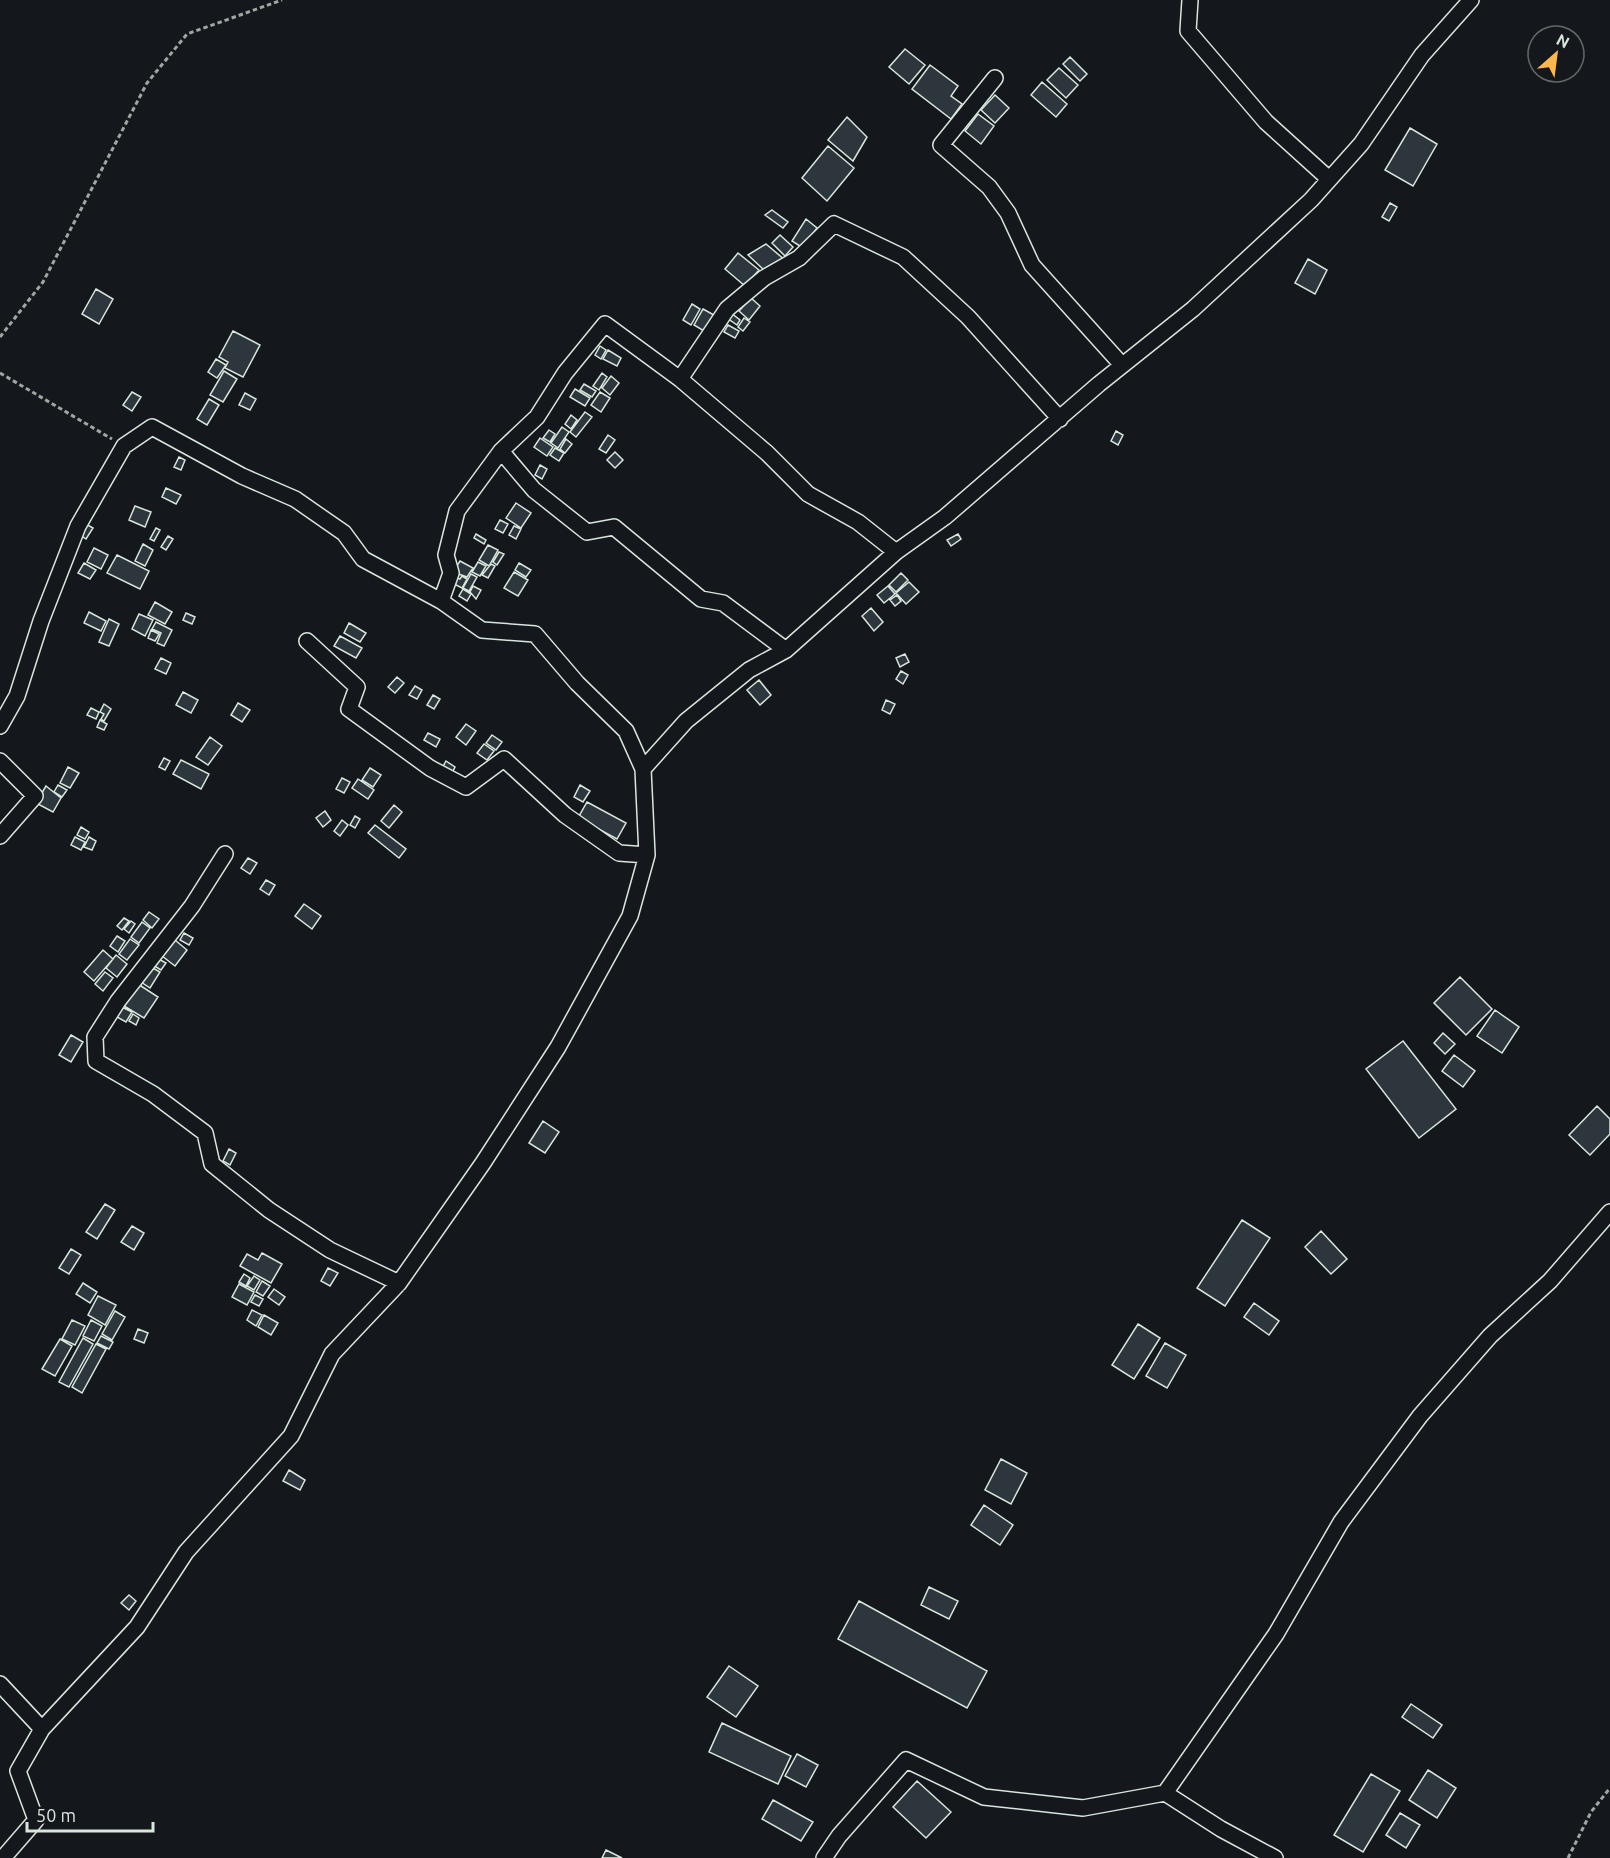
<svg xmlns="http://www.w3.org/2000/svg" width="1610" height="1858" viewBox="0 0 1610 1858" font-family="Ubuntu,sans-serif">
<style>
.building{fill:#2c363c;stroke:#d8e6dc;stroke-width:1.5}
.lines{fill:none;stroke-linecap:round;stroke-linejoin:round}
.street-casing{stroke:#d8e6dc;stroke-width:18}
.path{stroke:#9da8a2;stroke-width:3;stroke-dasharray:4.5 3;stroke-linecap:butt}
.street{stroke:#14181c;stroke-width:15}
</style>
<rect width="100%" height="100%" fill="#14181c"/>
<path class="building" d="M 905,49 L 925,65 L 909,84 L 889,67 Z
M 1070,57 L 1087,74 L 1080,81 L 1063,64 Z
M 930,65 L 958,86 L 951,96 L 962,104 L 951,119 L 912,89 Z
M 1059,68 L 1078,85 L 1066,98 L 1047,80 Z
M 1042,82 L 1067,104 L 1056,117 L 1031,95 Z
M 995,95 L 1009,108 L 995,123 L 981,110 Z
M 978,114 L 994,126 L 981,144 L 965,131 Z
M 847,117 L 867,137 L 853,161 L 828,140 Z
M 1410,128 L 1437,144 L 1413,186 L 1385,170 Z
M 828,146 L 854,168 L 827,201 L 802,178 Z
M 1390,203 L 1397,207 L 1389,221 L 1382,217 Z
M 772,210 L 788,222 L 783,228 L 765,215 Z
M 806,219 L 817,228 L 803,248 L 792,241 Z
M 780,235 L 793,247 L 785,256 L 772,243 Z
M 766,244 L 785,260 L 765,271 L 748,255 Z
M 738,253 L 759,270 L 745,286 L 725,269 Z
M 1308,259 L 1327,270 L 1315,294 L 1295,283 Z
M 96,289 L 113,299 L 99,324 L 82,314 Z
M 751,298 L 760,306 L 749,320 L 739,311 Z
M 692,304 L 700,309 L 691,325 L 683,320 Z
M 703,309 L 714,315 L 704,331 L 694,325 Z
M 731,313 L 740,320 L 737,325 L 727,318 Z
M 744,318 L 750,322 L 743,331 L 738,327 Z
M 728,325 L 739,331 L 735,338 L 724,332 Z
M 233,331 L 260,345 L 243,377 L 225,368 L 228,362 L 219,357 Z
M 600,346 L 606,350 L 601,359 L 595,355 Z
M 608,350 L 621,358 L 617,366 L 603,359 Z
M 216,359 L 226,365 L 217,378 L 208,372 Z
M 224,371 L 237,379 L 223,402 L 210,395 Z
M 602,373 L 607,377 L 599,390 L 593,386 Z
M 611,376 L 619,383 L 610,395 L 602,388 Z
M 584,384 L 596,391 L 592,397 L 580,390 Z
M 575,389 L 590,398 L 585,406 L 570,397 Z
M 132,392 L 141,397 L 132,411 L 123,405 Z
M 600,392 L 610,398 L 601,412 L 591,405 Z
M 245,393 L 256,399 L 250,410 L 239,405 Z
M 209,399 L 219,405 L 207,425 L 197,419 Z
M 585,412 L 592,417 L 576,437 L 570,432 Z
M 571,415 L 577,420 L 571,429 L 565,424 Z
M 562,427 L 569,432 L 558,448 L 551,443 Z
M 549,430 L 555,434 L 550,442 L 543,438 Z
M 1116,431 L 1123,435 L 1118,445 L 1111,441 Z
M 608,435 L 615,440 L 606,453 L 599,449 Z
M 540,438 L 553,447 L 547,456 L 534,447 Z
M 566,439 L 572,444 L 565,453 L 560,449 Z
M 555,448 L 564,453 L 559,461 L 550,455 Z
M 615,452 L 623,460 L 615,468 L 607,460 Z
M 179,457 L 185,460 L 181,470 L 174,467 Z
M 540,465 L 547,469 L 542,479 L 535,475 Z
M 166,488 L 181,495 L 176,504 L 162,497 Z
M 516,503 L 531,513 L 521,528 L 506,518 Z
M 135,506 L 151,512 L 145,527 L 129,520 Z
M 500,520 L 508,524 L 503,533 L 495,529 Z
M 86,524 L 93,528 L 86,539 L 80,535 Z
M 514,526 L 521,529 L 516,539 L 509,535 Z
M 156,528 L 160,530 L 154,541 L 150,539 Z
M 476,534 L 486,540 L 484,544 L 474,538 Z
M 958,534 L 961,539 L 951,546 L 947,540 Z
M 168,536 L 173,539 L 166,550 L 161,547 Z
M 143,544 L 153,550 L 145,566 L 135,561 Z
M 488,545 L 498,550 L 489,566 L 479,560 Z
M 94,548 L 108,555 L 101,569 L 87,562 Z
M 499,552 L 504,554 L 497,565 L 493,562 Z
M 117,555 L 149,571 L 140,589 L 107,573 Z
M 460,561 L 473,568 L 467,577 L 453,572 Z
M 478,562 L 486,566 L 480,576 L 472,572 Z
M 84,563 L 96,570 L 90,579 L 78,573 Z
M 519,563 L 531,570 L 526,577 L 515,570 Z
M 491,564 L 495,566 L 488,578 L 482,575 Z
M 514,572 L 528,580 L 518,596 L 504,588 Z
M 901,573 L 908,580 L 896,592 L 889,585 Z
M 471,574 L 477,577 L 469,591 L 463,588 Z
M 462,576 L 467,579 L 462,588 L 454,584 L 458,578 L 460,579 Z
M 909,582 L 919,592 L 906,604 L 896,593 Z
M 473,586 L 481,590 L 476,599 L 470,592 Z
M 888,586 L 895,594 L 884,603 L 877,595 Z
M 463,589 L 471,594 L 467,601 L 459,596 Z
M 897,595 L 901,601 L 895,606 L 890,600 Z
M 155,602 L 172,612 L 165,624 L 148,615 Z
M 871,608 L 883,622 L 874,631 L 862,616 Z
M 89,612 L 106,621 L 101,631 L 84,623 Z
M 186,613 L 195,617 L 192,624 L 183,620 Z
M 139,614 L 153,620 L 145,636 L 132,629 Z
M 109,619 L 119,624 L 109,646 L 99,642 Z
M 156,622 L 172,630 L 164,646 L 157,643 L 161,633 L 152,629 Z
M 349,623 L 366,633 L 360,642 L 344,633 Z
M 151,630 L 159,634 L 155,641 L 148,638 Z
M 340,636 L 362,648 L 356,658 L 334,646 Z
M 905,654 L 909,662 L 900,667 L 896,658 Z
M 161,658 L 171,663 L 166,674 L 155,669 Z
M 901,671 L 908,675 L 903,684 L 896,679 Z
M 397,677 L 404,683 L 395,693 L 388,687 Z
M 759,680 L 771,695 L 760,705 L 747,690 Z
M 415,686 L 422,690 L 417,699 L 409,695 Z
M 183,692 L 198,700 L 191,713 L 176,705 Z
M 433,695 L 440,699 L 434,709 L 427,705 Z
M 886,700 L 895,704 L 890,714 L 882,710 Z
M 238,703 L 250,710 L 242,722 L 231,715 Z
M 104,704 L 111,709 L 104,721 L 101,719 L 104,714 L 100,712 Z
M 91,708 L 99,712 L 96,719 L 87,715 Z
M 100,720 L 107,724 L 104,730 L 97,727 Z
M 466,724 L 476,731 L 466,745 L 456,737 Z
M 428,733 L 440,739 L 436,747 L 424,740 Z
M 492,735 L 502,742 L 496,750 L 486,743 Z
M 210,737 L 222,746 L 208,765 L 196,757 Z
M 484,744 L 494,751 L 487,760 L 477,753 Z
M 164,758 L 170,761 L 165,770 L 159,767 Z
M 181,760 L 209,774 L 201,789 L 173,774 Z
M 446,761 L 455,767 L 451,775 L 441,770 Z
M 68,767 L 79,773 L 70,788 L 60,783 Z
M 370,768 L 381,775 L 373,787 L 362,780 Z
M 342,778 L 350,782 L 344,793 L 336,789 Z
M 358,779 L 374,790 L 368,799 L 352,788 Z
M 58,785 L 67,790 L 62,797 L 54,792 Z
M 580,785 L 590,791 L 583,802 L 574,797 Z
M 46,786 L 61,798 L 53,812 L 36,803 Z
M 587,802 L 626,823 L 617,839 L 578,818 Z
M 394,805 L 402,812 L 389,828 L 381,821 Z
M 325,811 L 331,820 L 323,827 L 316,818 Z
M 355,816 L 360,819 L 355,828 L 350,825 Z
M 342,820 L 348,825 L 340,836 L 334,831 Z
M 375,825 L 406,849 L 399,858 L 368,833 Z
M 81,827 L 89,832 L 85,839 L 77,835 Z
M 75,837 L 85,842 L 81,850 L 71,845 Z
M 89,837 L 96,841 L 92,850 L 84,847 Z
M 248,858 L 257,863 L 250,874 L 241,868 Z
M 266,880 L 275,885 L 269,895 L 260,889 Z
M 304,904 L 321,916 L 312,929 L 295,916 Z
M 149,912 L 159,919 L 152,928 L 143,920 Z
M 124,918 L 129,921 L 122,930 L 117,926 Z
M 131,921 L 135,924 L 129,933 L 124,929 Z
M 142,922 L 150,928 L 139,943 L 131,937 Z
M 184,933 L 193,938 L 189,945 L 180,940 Z
M 117,936 L 125,941 L 118,952 L 110,946 Z
M 130,939 L 139,945 L 127,960 L 119,954 Z
M 175,940 L 187,950 L 175,966 L 162,956 Z
M 103,950 L 113,959 L 94,981 L 84,972 Z
M 116,955 L 127,964 L 117,977 L 106,968 Z
M 155,957 L 166,963 L 161,970 L 151,964 Z
M 151,967 L 160,972 L 150,988 L 141,982 Z
M 105,972 L 113,978 L 103,991 L 95,984 Z
M 1460,977 L 1492,1009 L 1466,1035 L 1434,1003 Z
M 138,984 L 158,997 L 144,1018 L 124,1006 Z
M 122,1007 L 132,1012 L 126,1022 L 117,1017 Z
M 1495,1010 L 1519,1027 L 1502,1053 L 1477,1036 Z
M 133,1014 L 139,1018 L 136,1025 L 129,1021 Z
M 1443,1033 L 1455,1044 L 1445,1054 L 1434,1043 Z
M 71,1035 L 83,1042 L 71,1062 L 59,1055 Z
M 1403,1041 L 1456,1109 L 1419,1138 L 1366,1069 Z
M 1454,1055 L 1475,1071 L 1463,1087 L 1442,1071 Z
M 1597,1106 L 1610,1119 L 1610,1134 L 1590,1155 L 1569,1135 Z
M 543,1121 L 559,1132 L 545,1153 L 529,1143 Z
M 229,1149 L 236,1153 L 230,1165 L 223,1161 Z
M 105,1204 L 115,1210 L 97,1239 L 86,1232 Z
M 1242,1220 L 1270,1238 L 1225,1306 L 1197,1288 Z
M 132,1226 L 144,1233 L 134,1250 L 121,1242 Z
M 1321,1231 L 1347,1259 L 1331,1274 L 1305,1247 Z
M 71,1249 L 81,1255 L 69,1274 L 59,1268 Z
M 262,1253 L 282,1264 L 271,1283 L 240,1266 L 247,1254 L 258,1260 Z
M 328,1268 L 338,1273 L 330,1286 L 321,1281 Z
M 244,1274 L 250,1278 L 246,1286 L 239,1282 Z
M 254,1276 L 260,1280 L 254,1290 L 247,1286 Z
M 262,1281 L 270,1286 L 263,1296 L 256,1292 Z
M 83,1283 L 97,1292 L 90,1303 L 76,1294 Z
M 239,1284 L 254,1292 L 247,1305 L 232,1297 Z
M 274,1289 L 285,1297 L 279,1305 L 268,1297 Z
M 255,1295 L 263,1299 L 259,1306 L 251,1302 Z
M 98,1296 L 116,1305 L 105,1325 L 88,1315 Z
M 1254,1303 L 1279,1321 L 1269,1335 L 1244,1317 Z
M 252,1310 L 262,1315 L 256,1326 L 247,1320 Z
M 115,1311 L 125,1317 L 112,1340 L 102,1334 Z
M 264,1315 L 278,1323 L 271,1335 L 258,1327 Z
M 72,1320 L 85,1326 L 75,1345 L 62,1339 Z
M 91,1320 L 102,1326 L 94,1341 L 83,1336 Z
M 1138,1324 L 1160,1338 L 1134,1379 L 1112,1365 Z
M 138,1329 L 148,1333 L 144,1343 L 134,1339 Z
M 101,1336 L 113,1342 L 109,1349 L 97,1343 Z
M 83,1338 L 93,1344 L 69,1387 L 59,1382 Z
M 60,1339 L 72,1346 L 55,1376 L 42,1369 Z
M 1165,1343 L 1186,1355 L 1167,1388 L 1146,1376 Z
M 96,1344 L 106,1349 L 82,1393 L 72,1387 Z
M 1001,1459 L 1027,1473 L 1011,1504 L 985,1490 Z
M 289,1470 L 305,1480 L 300,1490 L 283,1481 Z
M 984,1505 L 1013,1525 L 1000,1545 L 971,1525 Z
M 929,1587 L 958,1601 L 949,1619 L 921,1605 Z
M 129,1595 L 136,1601 L 129,1610 L 121,1603 Z
M 859,1601 L 987,1671 L 967,1708 L 838,1639 Z
M 729,1666 L 758,1686 L 736,1717 L 707,1697 Z
M 1411,1704 L 1442,1725 L 1433,1738 L 1402,1717 Z
M 722,1723 L 791,1756 L 778,1784 L 709,1752 Z
M 797,1754 L 818,1765 L 806,1787 L 785,1776 Z
M 1428,1770 L 1456,1788 L 1437,1818 L 1409,1800 Z
M 1371,1774 L 1400,1791 L 1363,1852 L 1334,1835 Z
M 917,1781 L 951,1812 L 926,1838 L 893,1807 Z
M 773,1800 L 813,1822 L 801,1841 L 762,1819 Z
M 1400,1813 L 1420,1825 L 1406,1848 L 1386,1835 Z
M 606,1850 L 622,1858 L 602,1858 Z"/>
<g class="lines">
<g class="street-casing">
<path id="street" d="M 1190,0 L 1188,31 L 1266,122 L 1329,179
M 995,78 L 941,145 L 989,187 L 1008,213 L 1032,265 L 1122,365
M 680,379 L 727,309 L 764,278 L 799,258 L 834,224 L 903,257 L 968,317 L 1060,419
M 501,451 L 534,490 L 587,532 L 614,527 L 701,599 L 723,603 L 786,650
M 441,601 L 451,573 L 446,555 L 457,511 L 501,451 L 537,417 L 565,373 L 605,324 L 680,379 L 767,453 L 808,494 L 858,522 L 896,552
M 307,641 L 357,687 L 349,709 L 430,768 L 466,787 L 504,759 L 565,815 L 619,853 L 647,855
M 0,726 L 17,696 L 41,621 L 78,526 L 124,446 L 152,427 L 242,476 L 295,499 L 344,533 L 363,559 L 441,601 L 482,630 L 535,634 L 577,683 L 626,731 L 643,769
M 0,761 L 35,796 L 0,836
M 225,854 L 192,906 L 118,1001 L 95,1037 L 96,1061 L 153,1094 L 205,1133 L 212,1164 L 269,1210 L 330,1250 L 399,1283
M 0,1684 L 42,1729
M 1165,1793 L 1221,1829 L 1275,1858
M 3,1858 L 36,1820 L 18,1771 L 42,1729 L 137,1627 L 186,1552 L 291,1436 L 332,1354 L 399,1283 L 483,1163 L 558,1047 L 630,916 L 647,855 L 643,769 L 686,721 L 749,670 L 786,650 L 896,552 L 945,517 L 1099,384 L 1193,309 L 1311,200 L 1361,144 L 1422,55 L 1471,0
M 824,1858 L 839,1836 L 906,1760 L 984,1797 L 1083,1808 L 1165,1793 L 1276,1634 L 1341,1522 L 1420,1416 L 1490,1336 L 1550,1281 L 1610,1212"/>
</g>
<path class="path" d="M 0,337 L 43,282 L 147,83 L 187,34 L 282,0
M 0,373 L 112,439
M 1568,1858 L 1591,1812 L 1610,1788"/>
<use href="#street" class="street"/>
</g>
<g transform="translate(1556 54) rotate(28)"><circle r="28" fill="#14181c" stroke="#626a69" stroke-width="1.5"/>
<path d="M0-4.5L10 22L0 15L-10 22Z" fill="#ffb74d"/>
<text y="-9" font-size="16" font-weight="bold" text-anchor="middle" fill="#d8e6dc">N</text>
</g>
<path d="M27 1822v9h126v-9" fill="none" stroke="#d8e6dc" stroke-width="3"/>
<text x="36" y="1822" font-size="18" fill="#d8e6dc" stroke="#14181c" stroke-width="4.5" paint-order="stroke">50 m</text>
</svg>
